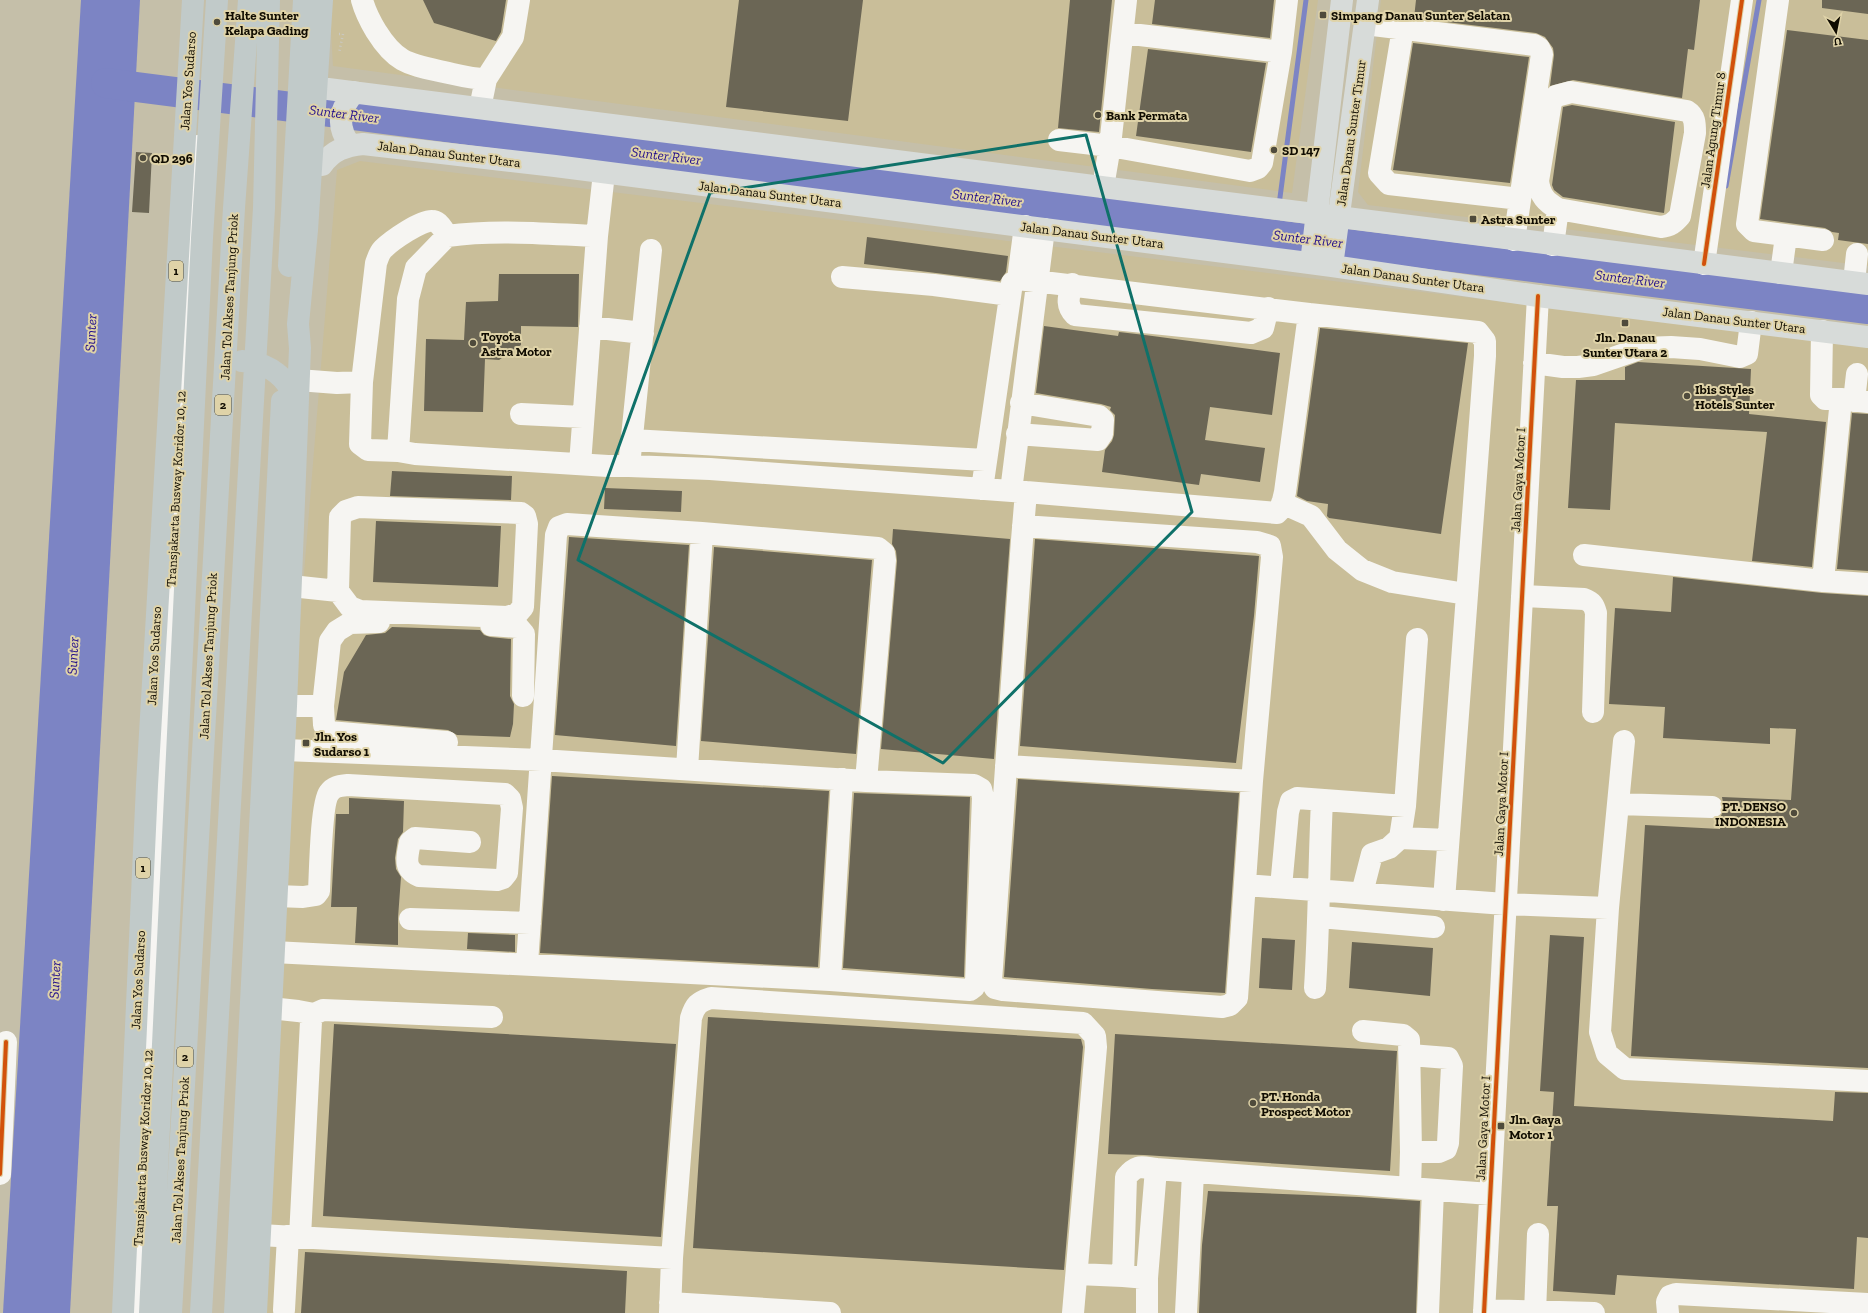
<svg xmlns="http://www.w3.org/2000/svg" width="1868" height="1313" viewBox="0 0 1868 1313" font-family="'Zilla Slab',serif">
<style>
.built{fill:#c9be99}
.water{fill:#7c84c4}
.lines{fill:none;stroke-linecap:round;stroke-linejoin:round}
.stream{stroke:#7c84c4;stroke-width:5}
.river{stroke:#7c84c4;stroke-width:30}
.building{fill:#6b6655}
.path{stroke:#cac8c1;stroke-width:2.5;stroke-dasharray:1 3;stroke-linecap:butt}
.minor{stroke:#f6f5f2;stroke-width:22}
.major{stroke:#d7dbd9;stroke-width:22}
.highway{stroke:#c1cac9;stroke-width:22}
.cycleway-casing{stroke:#dfd3a8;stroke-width:6}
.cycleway{stroke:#d2510b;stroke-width:4}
.marked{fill:none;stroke:#0f7169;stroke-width:3;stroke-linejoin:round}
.poi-dot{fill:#4f4b3c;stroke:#dfd3a8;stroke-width:1.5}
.labels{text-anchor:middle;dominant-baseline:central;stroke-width:4;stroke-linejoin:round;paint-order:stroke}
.shield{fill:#dfd3a8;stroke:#4e4833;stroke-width:1}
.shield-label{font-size:12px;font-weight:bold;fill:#100c01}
.poi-label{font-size:13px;font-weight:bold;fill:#100c01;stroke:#dfd3a8;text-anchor:start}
.street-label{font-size:13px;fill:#100c01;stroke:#dfd3a8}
.water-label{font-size:14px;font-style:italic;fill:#210d8c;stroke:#dfd3a8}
</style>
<rect width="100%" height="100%" fill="#c5bfa9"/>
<path class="built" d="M 329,0 L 1318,0 L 1292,193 L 333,66 Z
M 1381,0 L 1868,0 L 1868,266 L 1368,205 L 1358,192 Z
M 360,161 L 1868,347 L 1868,1313 L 256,1313 L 273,952 L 337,170 Z"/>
<path class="water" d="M 81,0 L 140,0 L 70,1313 L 3,1313 Z"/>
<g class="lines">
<path class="stream" d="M 1726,186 L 1759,0
M 1279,205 L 1306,0
M 1276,235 L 1278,215
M 1708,290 L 1711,269"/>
<path class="river" d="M 106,83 L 1276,235 L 1868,309"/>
</g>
<path class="building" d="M 423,0 L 506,0 L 501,32 L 496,41 L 434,23 Z
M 739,0 L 863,0 L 848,121 L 726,107 Z
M 1070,0 L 1112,0 L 1099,132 L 1058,128 Z
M 1155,0 L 1274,0 L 1270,38 L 1152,24 Z
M 1416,0 L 1700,0 L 1694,50 L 1688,49 L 1682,98 L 1573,80 L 1550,86 L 1554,55 L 1553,48 L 1545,37 L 1536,33 L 1414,18 Z
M 1822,0 L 1868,0 L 1868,14 L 1822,8 Z
M 1787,30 L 1868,40 L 1868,244 L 1838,240 L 1839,233 L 1832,232 L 1825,228 L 1760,219 Z
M 1413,43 L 1529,57 L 1510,183 L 1393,170 Z
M 1148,49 L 1266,63 L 1251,152 L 1136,136 Z
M 1572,105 L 1675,122 L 1664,213 L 1563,197 L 1554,190 L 1552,185 L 1563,107 Z
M 136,152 L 152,153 L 149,213 L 132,212 Z
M 867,237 L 1008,256 L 1006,272 L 1000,281 L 864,264 Z
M 499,274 L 579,274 L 578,327 L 521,326 L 521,345 L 499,360 L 485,359 L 483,412 L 424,411 L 426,339 L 464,340 L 466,302 L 498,301 Z
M 1044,326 L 1118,336 L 1119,332 L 1145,335 L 1280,353 L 1272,415 L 1210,407 L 1205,440 L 1265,448 L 1260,482 L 1201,474 L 1199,485 L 1102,472 L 1105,450 L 1112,441 L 1114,435 L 1115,415 L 1110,410 L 1111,407 L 1101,404 L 1036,393 Z
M 1320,328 L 1468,343 L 1441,534 L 1329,518 L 1327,516 L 1328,504 L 1307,501 L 1297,496 Z
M 1638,362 L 1751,369 L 1749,414 L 1826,422 L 1812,567 L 1752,561 L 1767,432 L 1615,423 L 1610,510 L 1568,508 L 1576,380 L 1625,380 L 1625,367 Z
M 1852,413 L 1868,414 L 1868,571 L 1837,569 Z
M 392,471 L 512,476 L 511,500 L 390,496 Z
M 605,488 L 682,491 L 681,512 L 604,509 Z
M 376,521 L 501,526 L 498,587 L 373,582 Z
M 893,529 L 1010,539 L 994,759 L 881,749 L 897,561 L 896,551 L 892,544 Z
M 569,537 L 689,545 L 676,746 L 555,735 Z
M 1035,539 L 1259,556 L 1254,616 L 1236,763 L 1020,746 Z
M 714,547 L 872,560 L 856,754 L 701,741 Z
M 1673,577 L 1822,593 L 1868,596 L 1868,1068 L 1631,1056 L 1645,825 L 1720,829 L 1721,816 L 1724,808 L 1722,797 L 1791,800 L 1796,729 L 1770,728 L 1770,744 L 1663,738 L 1665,707 L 1609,704 L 1615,608 L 1671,612 Z
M 392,627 L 480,630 L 484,635 L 490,637 L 511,639 L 510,696 L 514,704 L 513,724 L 510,737 L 457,735 L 448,730 L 336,720 L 344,672 L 366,635 L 385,633 Z
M 552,776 L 829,791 L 818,967 L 540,953 Z
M 1018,779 L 1239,793 L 1225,993 L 1152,989 L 1004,977 Z
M 854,793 L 970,797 L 964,977 L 843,968 Z
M 349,798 L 404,801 L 403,832 L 398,839 L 395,858 L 396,869 L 401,877 L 398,918 L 398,945 L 355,943 L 357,907 L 331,907 L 336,814 L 349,814 Z
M 468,933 L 515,935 L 515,952 L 467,949 Z
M 1550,935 L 1584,937 L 1574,1106 L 1833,1121 L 1835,1092 L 1868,1093 L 1868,1238 L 1857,1237 L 1854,1289 L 1617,1275 L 1615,1295 L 1553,1291 L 1558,1206 L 1547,1206 L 1554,1092 L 1540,1091 Z
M 1262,938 L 1295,940 L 1292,990 L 1259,988 Z
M 1352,942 L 1433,948 L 1430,996 L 1349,988 Z
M 708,1017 L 1081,1039 L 1083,1047 L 1064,1270 L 693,1248 Z
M 334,1024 L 676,1044 L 661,1237 L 323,1216 Z
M 1115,1034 L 1397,1051 L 1390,1171 L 1144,1155 L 1108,1154 Z
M 1208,1191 L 1359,1197 L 1420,1201 L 1416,1313 L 1199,1313 L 1202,1245 Z
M 305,1252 L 627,1271 L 625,1313 L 301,1313 Z"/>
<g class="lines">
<path class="path" d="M 339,34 L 343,34 L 339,53"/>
<path class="minor" d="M 362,0 C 365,11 370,21 376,31 C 396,63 408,64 444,72 C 458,75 472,79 486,79
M 1778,0 L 1747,224 L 1754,231 L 1823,240
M 1365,24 L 1534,45 L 1539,48 L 1542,54 L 1514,240
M 1403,28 L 1379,173 L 1389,184 L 1520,199
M 1123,33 L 1281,52
M 1571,92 L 1687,111 C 1695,116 1695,123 1695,133 L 1680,216 C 1674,223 1670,226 1661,227 L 1558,209 C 1546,202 1540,196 1538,181 L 1551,102 L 1556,96 Z
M 480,108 L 486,79 L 513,37 L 519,0
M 1059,140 L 1110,146 L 1250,171 L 1258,168 L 1262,163 L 1281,52 L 1287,0
M 1103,187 L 1110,146 L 1126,0
M 447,236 C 497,229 547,234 597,236
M 1553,245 L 1558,209
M 1704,264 L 1742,0
M 1781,273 L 1786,236
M 842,277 L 934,285 L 1010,295
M 1018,279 L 1025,226
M 1854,282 L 1857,254
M 1072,284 C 1069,296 1065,305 1075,315 L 1251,333 L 1263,328 L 1268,308
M 590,327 L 643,333
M 1822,331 L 1821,395 L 1825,399 L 1841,399
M 1534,363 L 1563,367 L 1578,367 L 1593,365 L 1642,348 L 1671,347 L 1700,349 L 1740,357 L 1747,354 L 1751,322
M 298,380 L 337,383 L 362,382 L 376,263 C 378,258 379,253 383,249 C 391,241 422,219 433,221 C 440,222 444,231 447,236 L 416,268 L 408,299 L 398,451 L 415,454 L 608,466 L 629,466 L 651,250
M 362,382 L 360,444 L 368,450 L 398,451
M 1854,401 L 1857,374
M 521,414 L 583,417
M 1017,434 L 1098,440 L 1102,434 L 1103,420 L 1099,416 L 1021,403
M 632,440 L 985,460
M 580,464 L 597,236 L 604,173
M 629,466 L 710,469 L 1026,492 L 1277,513 L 1281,509 L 1285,492 L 1309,314
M 982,489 L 1012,283 L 1018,279 L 1309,314 L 1478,332 L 1485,341 L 1485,356 L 1444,900
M 1011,491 L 1044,229
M 1282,503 L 1311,516 L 1337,550 L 1362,570 L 1392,582 L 1466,594
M 1023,526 L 1257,542 L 1270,546 L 1272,557 L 1252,781 L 1237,998 L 1230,1005 L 1222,1007 L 1003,990 L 995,988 L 991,981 L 1022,540 L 1026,492
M 1584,555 L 1823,581 L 1868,584
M 1823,581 L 1841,399 L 1868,402
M 291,586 L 338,591 L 340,517 L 346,511 L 358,507 L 521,513 L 525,516 L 527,524 L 523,607 L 517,614 L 507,617 L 360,611 L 350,607 L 338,591
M 1522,596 L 1584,599 C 1592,602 1594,605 1596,613 L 1593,712
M 491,625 L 518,627 L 524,634 L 523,696
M 286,706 L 323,706 L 330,641 L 337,631 L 350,623 L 379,622
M 323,706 L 324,725 L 329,732 L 447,742
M 1006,766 L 1252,781
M 687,769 L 702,533
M 1618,804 L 1712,807
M 1400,838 L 1448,840
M 1245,885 L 1505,904 L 1608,908 L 1600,1032 L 1607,1054 L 1625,1069 L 1868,1081
M 1281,887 L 1288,812 L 1291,801 L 1297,798 L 1405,806
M 1362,893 L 1372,854 L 1389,848 L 1400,838 L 1405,806 L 1417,639
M 276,896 L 303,897 L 316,895 L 319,891 C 320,873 321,804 329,793 C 334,786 340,786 348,785 L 505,794 L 510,799 L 512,808 L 507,873 L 503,878 L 497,880 L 419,876 C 403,869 407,857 410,842 L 415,838 L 470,842
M 1608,908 L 1624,741
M 1320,917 L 1434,927
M 410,919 L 530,923
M 273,952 L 830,980 L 970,990 L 974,987 L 976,982 L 983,797 L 981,789 L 974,785 L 866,781 L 541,760 L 284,750
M 527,964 L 556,535 L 559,527 L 567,524 L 702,533 L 878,548 L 884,553 L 885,560 L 866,781
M 830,980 L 842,779
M 1315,988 C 1319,925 1319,863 1322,800
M 270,1008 L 298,1011 L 314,1014
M 1363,1031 L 1403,1035 L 1409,1040 L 1411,1152 L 1410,1188
M 1410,1055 L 1448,1058 L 1452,1066 L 1448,1143 L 1446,1149 L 1439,1152 L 1411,1152
M 0,1174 L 6,1042
M 260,1235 L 672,1258
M 300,1237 L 311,1021 L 314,1014 L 323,1010 L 492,1017
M 1077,1274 L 1123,1276
M 1147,1278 L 1123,1276 L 1126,1177 C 1137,1164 1141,1167 1156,1169
M 670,1303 L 830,1313
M 284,1310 L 288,1236
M 1484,1310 L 1594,1313
M 134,1313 C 144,1119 155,926 164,732 C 173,537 181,341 197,146
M 670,1313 L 672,1258 L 691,1018 C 695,1005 698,1002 711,998 L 1083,1023 L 1095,1036 L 1096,1047 L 1073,1313
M 1147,1313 L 1147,1278 L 1156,1169 L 1490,1194
M 1186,1313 L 1193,1173
M 1428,1313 L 1433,1190
M 1484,1313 L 1538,296
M 1535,1313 L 1538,1234
M 1668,1313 L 1667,1302 L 1670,1296 L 1676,1294 L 1868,1304"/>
<path class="major" d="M 328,89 L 1868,284
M 350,145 C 336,126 339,109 355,92
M 322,165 C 333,150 345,146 363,144 L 555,166 L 1332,266 L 1538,296 L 1868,337
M 1311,263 L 1342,0
M 1332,266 L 1368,0"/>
<path class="highway" d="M 289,266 L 304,0
M 242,361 C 269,363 289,377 296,404
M 123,1313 L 147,785 L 193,0
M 150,1313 L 202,238 L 217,0
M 171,1313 L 234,208 L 249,0
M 201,1313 L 264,208 L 269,0
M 235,1313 L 282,401
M 256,1313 L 286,706 L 300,348 L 298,324 L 307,230 L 322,0"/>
<g class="cycleway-casing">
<path id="cycleway" d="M 1704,264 L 1742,0
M 0,1174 L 6,1042
M 1484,1313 L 1538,296"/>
</g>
<use href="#cycleway" class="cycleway"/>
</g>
<path class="marked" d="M 1086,135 L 1192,512 L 943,763 L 578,560 L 710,193 Z"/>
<g class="poi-dot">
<rect x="1319" y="11" width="8" height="8" rx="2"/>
<circle cx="217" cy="22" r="4"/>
<circle cx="1098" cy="115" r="4"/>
<circle cx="1274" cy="150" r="4"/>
<circle cx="143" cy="158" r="4"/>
<rect x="1469" y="215" width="8" height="8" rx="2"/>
<rect x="1621" y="319" width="8" height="8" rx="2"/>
<circle cx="473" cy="343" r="4"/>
<circle cx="1687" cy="396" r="4"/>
<rect x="302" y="739" width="8" height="8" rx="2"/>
<circle cx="1794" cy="813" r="4"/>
<circle cx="1253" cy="1103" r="4"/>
<rect x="1497" y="1122" width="8" height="8" rx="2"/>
</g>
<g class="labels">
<g class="shield">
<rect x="169" y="261" width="14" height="20" rx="3"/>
<rect x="215" y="395" width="16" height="20" rx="3"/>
<rect x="136" y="858" width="14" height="20" rx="3"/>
<rect x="177" y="1047" width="16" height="20" rx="3"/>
</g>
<g class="shield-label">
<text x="176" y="271">1</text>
<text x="223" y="405">2</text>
<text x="143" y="868">1</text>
<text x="185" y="1057">2</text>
</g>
<g class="poi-label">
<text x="225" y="15">Halte Sunter<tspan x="225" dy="15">Kelapa Gading</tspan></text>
<text x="1331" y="15">Simpang Danau Sunter Selatan</text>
<text x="1106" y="115">Bank Permata</text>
<text x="1282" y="150">SD 147</text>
<text x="151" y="158">QD 296</text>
<text x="1481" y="219">Astra Sunter</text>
<text x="481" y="336">Toyota<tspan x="481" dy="15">Astra Motor</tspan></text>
<text x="1625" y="337" text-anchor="middle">Jln. Danau<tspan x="1625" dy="15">Sunter Utara 2</tspan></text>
<text x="1695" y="389">Ibis Styles<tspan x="1695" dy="15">Hotels Sunter</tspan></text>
<text x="314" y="736">Jln. Yos<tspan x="314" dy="15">Sudarso 1</tspan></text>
<text x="1786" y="806" text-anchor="end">PT. DENSO<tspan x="1786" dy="15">INDONESIA</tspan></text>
<text x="1261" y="1096">PT. Honda<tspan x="1261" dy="15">Prospect Motor</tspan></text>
<text x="1509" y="1119">Jln. Gaya<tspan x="1509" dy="15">Motor 1</tspan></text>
</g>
<g class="street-label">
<text transform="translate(188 81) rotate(-86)">Jalan Yos Sudarso</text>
<text transform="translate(1713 130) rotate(-82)">Jalan Agung Timur 8</text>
<text transform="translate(1351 133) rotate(-82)">Jalan Danau Sunter Timur</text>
<text transform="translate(449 154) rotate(7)">Jalan Danau Sunter Utara</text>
<text transform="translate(770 194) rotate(7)">Jalan Danau Sunter Utara</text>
<text transform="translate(1092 235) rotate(7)">Jalan Danau Sunter Utara</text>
<text transform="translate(1413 278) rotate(8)">Jalan Danau Sunter Utara</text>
<text transform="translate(229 297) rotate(-87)">Jalan Tol Akses Tanjung Priok</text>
<text transform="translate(1734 320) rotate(7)">Jalan Danau Sunter Utara</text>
<text transform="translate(1518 480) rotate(-87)">Jalan Gaya Motor I</text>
<text transform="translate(176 489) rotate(-87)">Transjakarta Busway Koridor 10, 12</text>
<text transform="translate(154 656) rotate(-87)">Jalan Yos Sudarso</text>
<text transform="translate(208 656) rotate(-87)">Jalan Tol Akses Tanjung Priok</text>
<text transform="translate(1501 804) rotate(-87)">Jalan Gaya Motor I</text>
<text transform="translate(138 980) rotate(-87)">Jalan Yos Sudarso</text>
<text transform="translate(1483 1128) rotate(-87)">Jalan Gaya Motor I</text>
<text transform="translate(143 1148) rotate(-87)">Transjakarta Busway Koridor 10, 12</text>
<text transform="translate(180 1160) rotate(-87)">Jalan Tol Akses Tanjung Priok</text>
</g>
<g class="water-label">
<text transform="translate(344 114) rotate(7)">Sunter River</text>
<text transform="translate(666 156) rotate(7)">Sunter River</text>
<text transform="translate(987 198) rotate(7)">Sunter River</text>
<text transform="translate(1308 239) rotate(7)">Sunter River</text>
<text transform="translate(1630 279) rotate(7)">Sunter River</text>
<text transform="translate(91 333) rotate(-87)">Sunter</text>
<text transform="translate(73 656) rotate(-87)">Sunter</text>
<text transform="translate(55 980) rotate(-87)">Sunter</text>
</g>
</g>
<g transform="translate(1836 32) rotate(170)" stroke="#dfd3a8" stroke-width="3" paint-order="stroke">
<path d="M0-3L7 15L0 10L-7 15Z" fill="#100c01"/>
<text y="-6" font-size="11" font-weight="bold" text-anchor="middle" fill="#100c01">U</text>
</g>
</svg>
